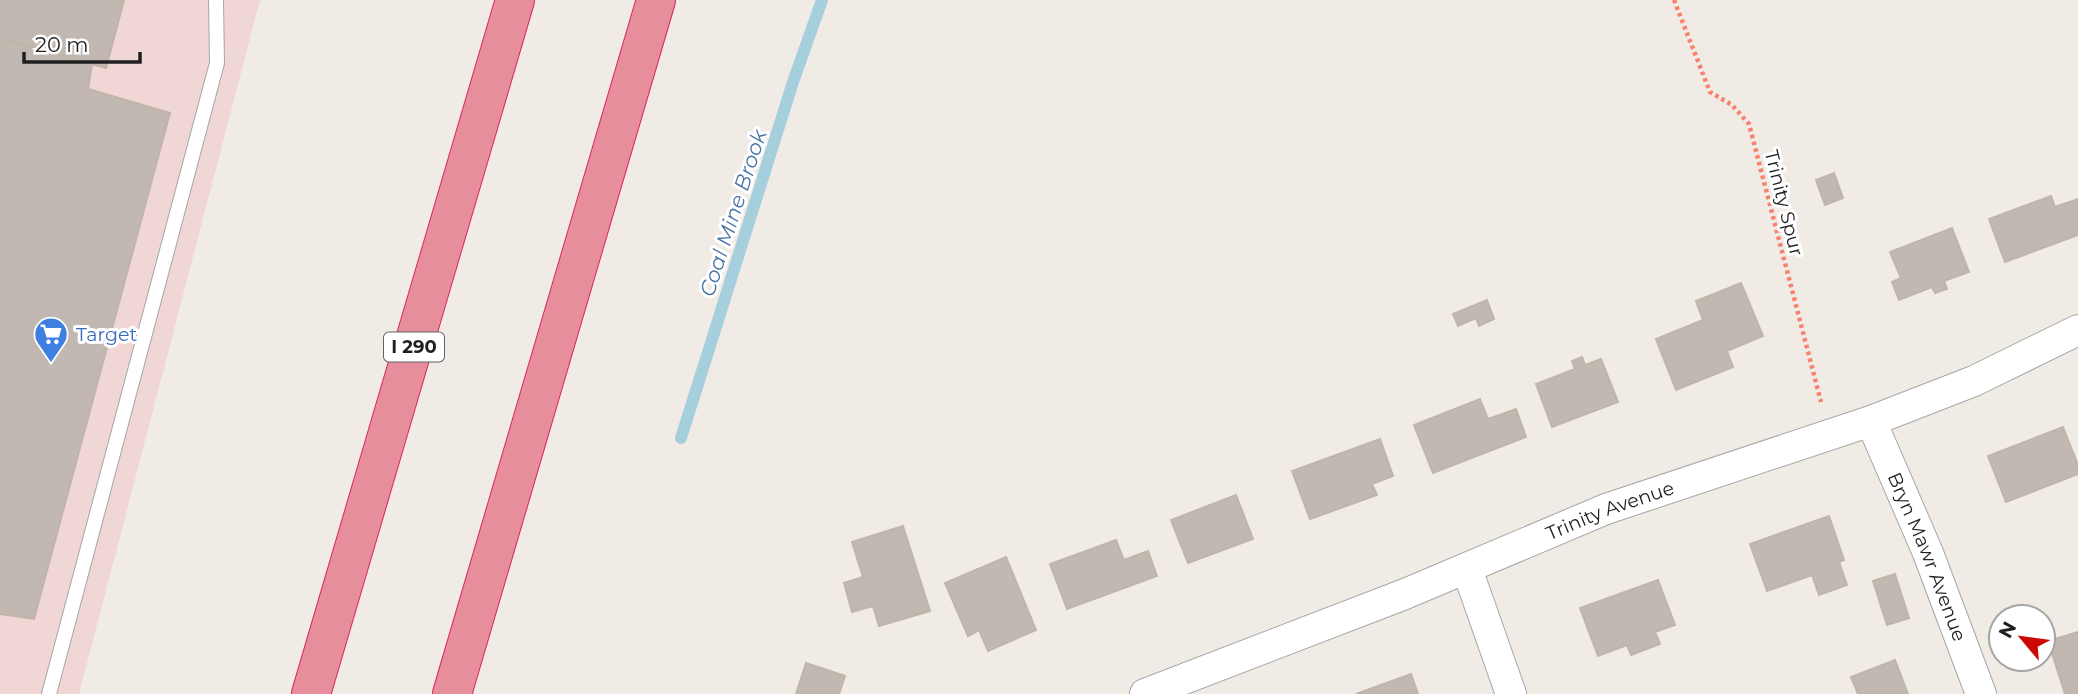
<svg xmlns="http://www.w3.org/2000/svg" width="2078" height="694" viewBox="0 0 2078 694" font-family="Montserrat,sans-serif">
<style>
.commercial{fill:#f0d6d5}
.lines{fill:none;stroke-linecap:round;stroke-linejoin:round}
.stream{stroke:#a6cfdd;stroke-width:12}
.building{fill:#c0b8b1;stroke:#c1b4a8;stroke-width:2}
.service-casing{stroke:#a6a6a6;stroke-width:16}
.minor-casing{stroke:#a6a6a6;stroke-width:32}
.motorway-casing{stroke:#d9275f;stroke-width:40}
.path{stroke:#f8806e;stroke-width:4.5;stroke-dasharray:3.5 3.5;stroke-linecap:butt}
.service{stroke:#fff;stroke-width:14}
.minor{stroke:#fff;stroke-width:30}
.motorway{stroke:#e68e9c;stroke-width:38}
.labels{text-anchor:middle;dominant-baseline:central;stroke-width:6;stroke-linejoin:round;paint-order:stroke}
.shield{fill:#fff;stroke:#626262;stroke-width:2}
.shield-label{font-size:18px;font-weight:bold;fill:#1f1f1f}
.street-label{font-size:19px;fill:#1f1f1f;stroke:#fff}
.shop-label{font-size:19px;fill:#366cbe;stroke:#fff;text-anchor:start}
.water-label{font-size:21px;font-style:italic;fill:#4975a6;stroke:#fff}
</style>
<rect width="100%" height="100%" fill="#f0ece5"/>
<path class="commercial" d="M 0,0 L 260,0 L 79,694 L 0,694 Z"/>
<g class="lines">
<path class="stream" d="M 681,438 L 793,82 L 822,0"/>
</g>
<path class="building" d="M 0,0 L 124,0 L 106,68 L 0,39 Z
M 0,39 L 92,64 L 88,89 L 170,113 L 34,619 L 0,614 Z
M 1834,173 L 1843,198 L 1825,205 L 1816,180 Z
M 2051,196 L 2055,207 L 2078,199 L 2078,235 L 2005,262 L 1989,219 Z
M 1952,228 L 1969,272 L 1944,281 L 1947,289 L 1935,293 L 1932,287 L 1899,300 L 1892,282 L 1901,278 L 1890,252 Z
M 1741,283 L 1763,336 L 1727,351 L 1733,367 L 1676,390 L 1656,339 L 1703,320 L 1696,301 Z
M 1487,300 L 1494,319 L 1479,326 L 1476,318 L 1458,326 L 1453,314 Z
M 1582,357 L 1585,365 L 1601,359 L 1618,402 L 1552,427 L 1536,384 L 1575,369 L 1572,361 Z
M 1480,399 L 1488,419 L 1516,409 L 1526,437 L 1433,473 L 1414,425 Z
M 2063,427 L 2078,465 L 2078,474 L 2006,502 L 1988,456 Z
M 1380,439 L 1393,476 L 1372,484 L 1377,495 L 1310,519 L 1292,471 Z
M 1236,495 L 1253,539 L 1188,563 L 1171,520 Z
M 1829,516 L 1844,560 L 1839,562 L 1847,585 L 1819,595 L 1812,575 L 1767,591 L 1750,544 Z
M 903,526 L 930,611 L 879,626 L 873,606 L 852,612 L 844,583 L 863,577 L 852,542 Z
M 1116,540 L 1124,560 L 1148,551 L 1157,576 L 1067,609 L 1050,564 Z
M 1006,557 L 1036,630 L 988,651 L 979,630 L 968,636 L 945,583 Z
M 1895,574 L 1909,618 L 1887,625 L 1873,581 Z
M 1658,580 L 1675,625 L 1655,632 L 1660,644 L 1631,655 L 1627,645 L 1598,656 L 1580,608 Z
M 2078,632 L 2078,694 L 2065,694 L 2048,641 Z
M 1895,660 L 1908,694 L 1858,694 L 1851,677 Z
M 806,663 L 845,676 L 839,694 L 796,694 Z
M 1411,674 L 1418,694 L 1356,694 Z"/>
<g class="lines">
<g class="service-casing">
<path id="service" d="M 49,694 L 217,63 L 216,0"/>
</g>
<g class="minor-casing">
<g id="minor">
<path id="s1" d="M 1871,421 L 1928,553 L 1981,694"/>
<path d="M 1467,569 L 1511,694"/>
<path id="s2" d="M 1145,694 L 1405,594 L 1606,509 L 1871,421 L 1974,381 L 2078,330"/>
</g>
</g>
<g class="motorway-casing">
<path id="motorway" d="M 311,694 L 515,0
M 452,694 L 656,0"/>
</g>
<path class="path" d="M 1674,0 L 1710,92 L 1732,105 L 1749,124 L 1821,402"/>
<use href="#service" class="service"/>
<use href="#minor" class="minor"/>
<use href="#motorway" class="motorway"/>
</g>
<defs>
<g id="supermarket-pin" transform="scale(1.75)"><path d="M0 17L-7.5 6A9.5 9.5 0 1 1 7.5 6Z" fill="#3f7fe0" stroke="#fff"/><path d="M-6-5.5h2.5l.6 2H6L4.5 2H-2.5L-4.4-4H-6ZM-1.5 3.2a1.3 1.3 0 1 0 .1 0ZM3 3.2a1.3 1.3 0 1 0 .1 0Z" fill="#fff"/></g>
</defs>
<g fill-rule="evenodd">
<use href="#supermarket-pin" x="51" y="334"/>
</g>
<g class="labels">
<rect class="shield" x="384" y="332.5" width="60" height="29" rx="5"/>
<g class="shield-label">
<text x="414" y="347">I 290</text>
</g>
<g class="street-label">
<text transform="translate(1784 203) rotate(76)">Trinity Spur</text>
<text stroke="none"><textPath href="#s2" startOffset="500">Trinity Avenue</textPath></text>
<text stroke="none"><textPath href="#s1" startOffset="147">Bryn Mawr Avenue</textPath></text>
</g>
<g class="shop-label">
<text x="76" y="334">Target</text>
</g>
<g class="water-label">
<text transform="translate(733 213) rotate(-72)">Coal Mine Brook</text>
</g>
</g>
<g transform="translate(2022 638) rotate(299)"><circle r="33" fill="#ffffff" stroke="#a5a5a5" stroke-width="2"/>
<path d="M0-5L12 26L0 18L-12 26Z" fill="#cb0803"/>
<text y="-10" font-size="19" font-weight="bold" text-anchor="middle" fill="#1f1f1f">N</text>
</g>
<path d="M24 52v10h116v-10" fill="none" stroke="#1f1f1f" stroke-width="3.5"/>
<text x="35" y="52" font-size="21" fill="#1f1f1f" stroke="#ffffff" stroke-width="5" paint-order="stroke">20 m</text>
</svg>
